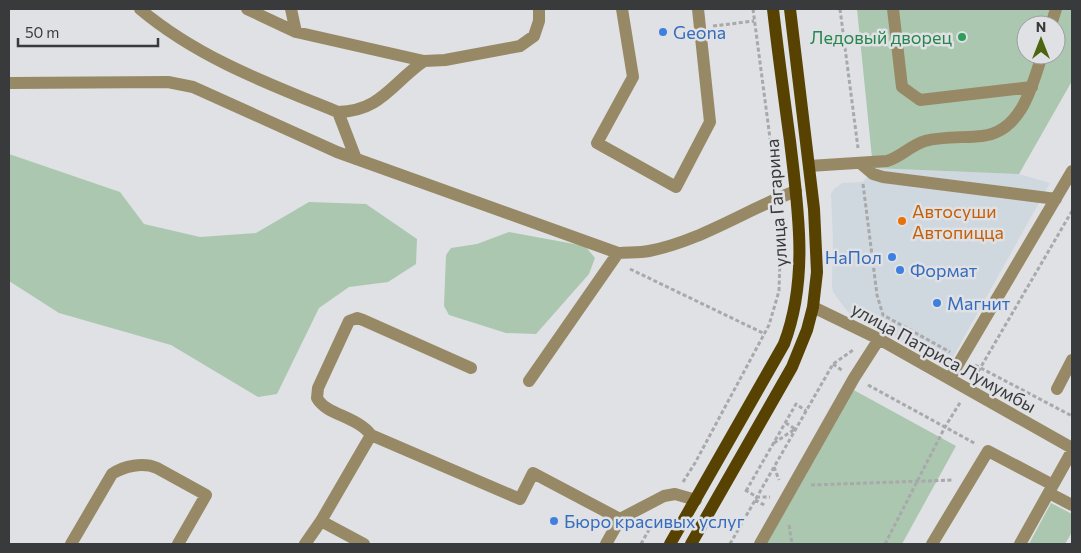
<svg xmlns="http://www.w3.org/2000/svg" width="1081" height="553" viewBox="0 0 1081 553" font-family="Commissioner,sans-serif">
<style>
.built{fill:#cfd7df}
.green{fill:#abc7b0;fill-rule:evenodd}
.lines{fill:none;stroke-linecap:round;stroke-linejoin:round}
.path{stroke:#a7a9ab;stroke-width:3;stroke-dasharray:4 2.5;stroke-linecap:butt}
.minor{stroke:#988966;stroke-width:12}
.major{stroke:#574201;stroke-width:12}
.shop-dot{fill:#3f7fe0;stroke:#dfe1e4;stroke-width:2}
.leisure-dot{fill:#2e9e5b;stroke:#dfe1e4;stroke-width:2}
.food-dot{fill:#e8710a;stroke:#dfe1e4;stroke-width:2}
.labels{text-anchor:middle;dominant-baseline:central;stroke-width:5;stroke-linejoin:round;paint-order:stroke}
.shop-label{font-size:18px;fill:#366cbe;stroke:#dfe1e4;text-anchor:start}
.leisure-label{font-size:18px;fill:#27864d;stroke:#dfe1e4;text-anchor:end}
.street-label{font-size:18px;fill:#393a3b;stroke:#dfe1e4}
.food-label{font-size:18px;fill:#c56008;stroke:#dfe1e4;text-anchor:start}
</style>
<rect width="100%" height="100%" fill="#dfe1e4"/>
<path class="built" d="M 873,168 L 1019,174 L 1050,183 L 948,366 L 848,312 L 833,292 L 832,284 L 833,239 L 831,194 L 834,189 L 842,183 L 863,182 Z"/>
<path class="green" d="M 857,9 L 1072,9 L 1072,81 L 1019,174 L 873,168 ZM 1026,25 L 1056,25 L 1056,55 L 1026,55 Z
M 9,154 L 120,192 L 144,224 L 200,237 L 256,233 L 309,202 L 366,204 L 417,239 L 416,264 L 388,282 L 349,287 L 319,308 L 277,394 L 258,397 L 171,345 L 59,313 L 9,281 Z
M 509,232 L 585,246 L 595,258 L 589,274 L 536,334 L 506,333 L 449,315 L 444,306 L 446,255 L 451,248 L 477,244 Z
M 850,388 L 956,446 L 902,544 L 764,544 Z
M 1051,503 L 1072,514 L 1072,532 L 1065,544 L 1029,544 Z"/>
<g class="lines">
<path class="path" d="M 753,9 L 776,184
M 840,9 L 858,148
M 713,26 L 754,21
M 863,184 L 877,295 L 883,315 L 950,352
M 630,269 L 765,334
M 833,364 L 843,371
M 975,365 L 1072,416
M 975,377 L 1072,211
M 868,385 L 976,444
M 774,443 L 795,429 L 786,423
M 774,467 L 779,480
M 683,482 L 695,463 L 769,325 L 779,291 L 781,222
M 811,485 L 954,480
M 745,490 L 757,497 L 770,497
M 746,491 L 796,404 L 806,411
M 755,500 L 766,506
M 789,525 L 792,544
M 641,544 L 655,519
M 730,544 L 833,364 L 853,350
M 885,544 L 945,427 L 961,401"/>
<path class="minor" d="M 140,9 C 198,58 269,84 338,112 L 356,159
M 247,9 L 296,32 L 424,61 L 445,60 L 520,46 L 534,36 L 539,21 L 539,9
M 291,9 L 296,32
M 622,9 L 633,77 L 597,143 L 676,187 L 710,122 L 698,9
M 893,9 L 902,87 L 920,100 L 1032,87
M 1051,25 L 1056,9
M 9,83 L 168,82 L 193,87 L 337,152 L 618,253 C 628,252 639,253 649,251 C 701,241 747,209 796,191
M 338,112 C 381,111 392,83 424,61
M 860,163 L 873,174 L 883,177 L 1056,199
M 809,166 L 887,161 C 901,157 911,145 925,141 C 943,136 964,138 982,136 C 1021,132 1032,87 1042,55
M 813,307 L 879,339 L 1072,448
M 950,378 L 1072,171
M 529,381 L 618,253
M 1057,389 L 1072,360
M 371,435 C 357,416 326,415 317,398 L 318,388 L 349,321 L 357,318 L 363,320 L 471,368
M 1049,493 L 1072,505
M 321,521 L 364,544
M 71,544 L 112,474 C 124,466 143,462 157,468 L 206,495 L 178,544
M 305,544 L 321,521 L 371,435 L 520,499 L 533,473 L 620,519
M 606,544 L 620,519 L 664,496 L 675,494 L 696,500
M 760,544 L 854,378 L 879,339
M 932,544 L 988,451 L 1053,485
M 1020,544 L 1072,451"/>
<path class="major" d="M 670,544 L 784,344 C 809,278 798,209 790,141 C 784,97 778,53 773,9
M 691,544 L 792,367 L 807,330 L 813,307 L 817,272 L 814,209 L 790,9"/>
</g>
<g class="shop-dot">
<circle cx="663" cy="32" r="5"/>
<circle cx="892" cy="257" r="5"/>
<circle cx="900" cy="270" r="5"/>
<circle cx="937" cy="303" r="5"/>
<circle cx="554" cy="521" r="5"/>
</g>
<circle class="leisure-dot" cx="962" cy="37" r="5"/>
<circle class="food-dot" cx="902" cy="221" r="5"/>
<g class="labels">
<g class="shop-label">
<text x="673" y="32">Geona</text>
<text x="882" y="257" text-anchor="end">НаПол</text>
<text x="910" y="270">Формат</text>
<text x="947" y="303">Магнит</text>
<text x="564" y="521">Бюро красивых услуг</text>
</g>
<g class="leisure-label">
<text x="952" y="37">Ледовый дворец</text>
</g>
<g class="street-label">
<text transform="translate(776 203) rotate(-94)">улица Гагарина</text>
<text transform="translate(944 357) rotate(29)">улица Патриса Лумумбы</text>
</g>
<g class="food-label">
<text x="912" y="211">Автосуши<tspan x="912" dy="21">Автопицца</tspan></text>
</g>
</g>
<rect width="1081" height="553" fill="none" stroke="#393a3b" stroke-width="20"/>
<g transform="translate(1041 40)"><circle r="24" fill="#dfe1e4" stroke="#9d9ea0"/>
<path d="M0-4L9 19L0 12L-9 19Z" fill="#4d6410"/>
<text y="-8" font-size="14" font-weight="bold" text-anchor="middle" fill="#393a3b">N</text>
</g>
<path d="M18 38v8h140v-8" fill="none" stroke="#393a3b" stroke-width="2.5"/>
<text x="25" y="38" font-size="15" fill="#393a3b" stroke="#dfe1e4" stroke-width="4" paint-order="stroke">50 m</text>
</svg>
